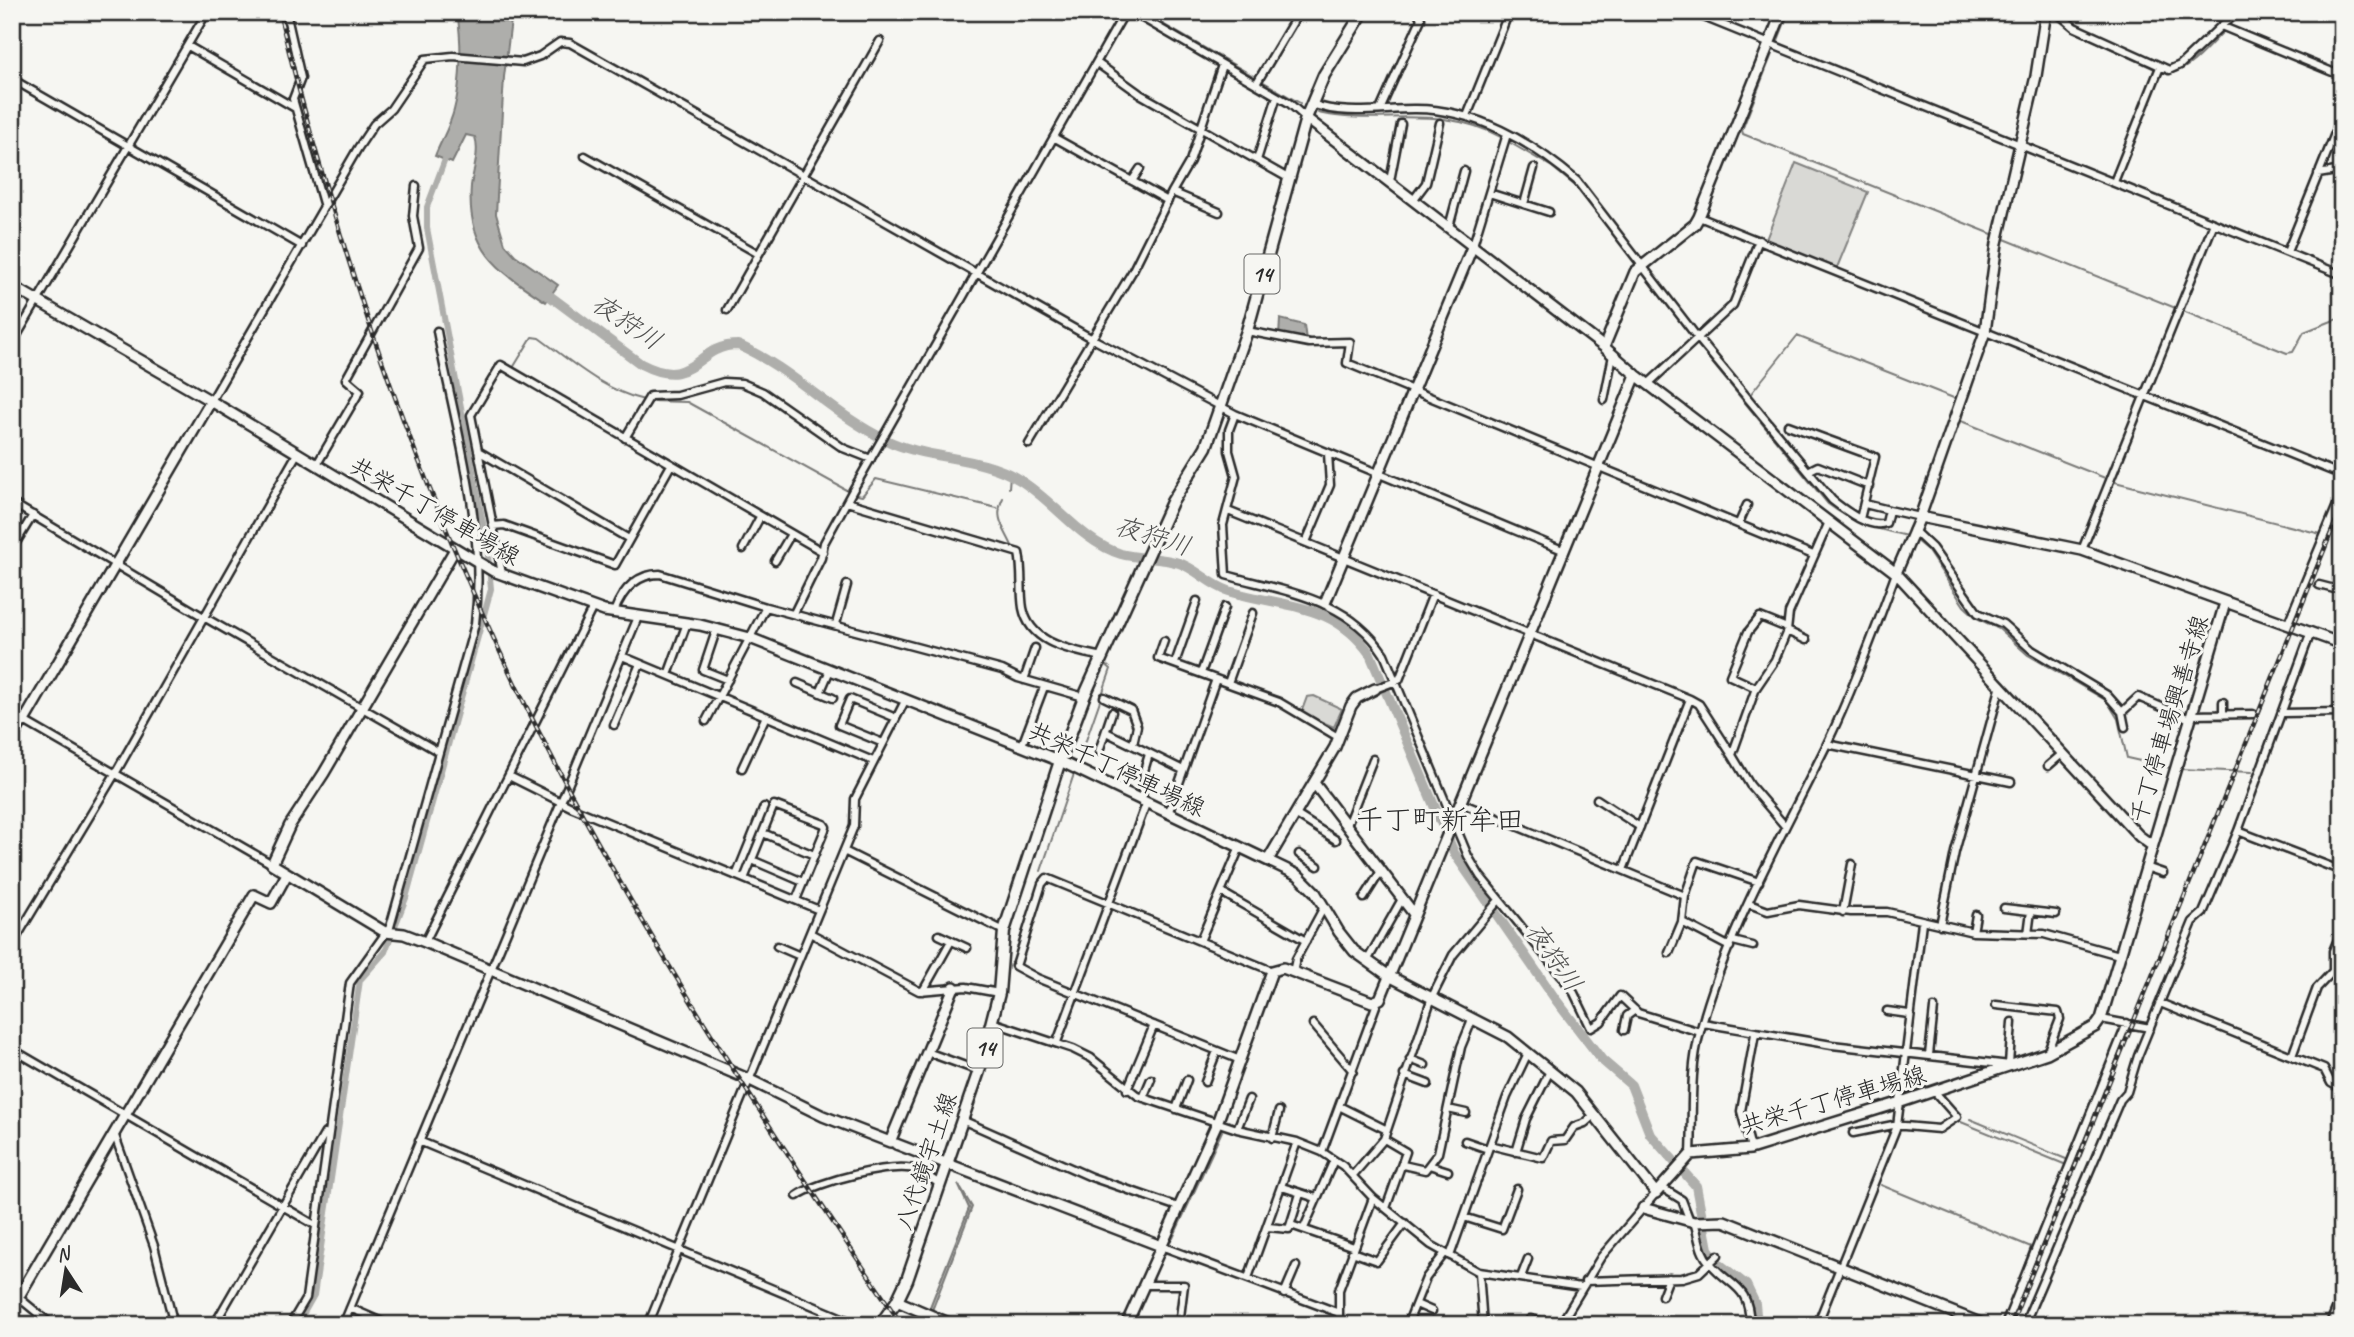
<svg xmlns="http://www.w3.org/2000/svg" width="2354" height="1337" viewBox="0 0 2354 1337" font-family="Caveat,'Klee One',sans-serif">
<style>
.green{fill:#d9d9d5;stroke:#828280;stroke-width:2}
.water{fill:#aeaeab;stroke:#7a7a78;stroke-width:2}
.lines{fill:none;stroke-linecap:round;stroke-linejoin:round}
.stream{stroke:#7a7a78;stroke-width:2}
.canal{stroke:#aeaeab;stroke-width:6}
.river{stroke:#aeaeab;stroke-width:10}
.street-casing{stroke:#2b2b2b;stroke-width:11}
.secondary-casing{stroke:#2b2b2b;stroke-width:14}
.primary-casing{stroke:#2b2b2b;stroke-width:15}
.street{stroke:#f6f6f2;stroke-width:6}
.secondary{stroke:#f6f6f2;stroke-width:9}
.primary{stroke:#f6f6f2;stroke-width:10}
.rail-casing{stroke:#2b2b2b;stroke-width:4.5}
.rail{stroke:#f6f6f2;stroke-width:2;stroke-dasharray:5;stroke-linecap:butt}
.labels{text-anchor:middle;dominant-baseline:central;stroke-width:6;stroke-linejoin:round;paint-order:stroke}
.shield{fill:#f6f6f2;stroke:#686867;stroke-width:2}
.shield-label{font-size:23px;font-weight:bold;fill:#2b2b2b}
.street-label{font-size:24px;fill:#2b2b2b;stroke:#f6f6f2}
.water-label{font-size:26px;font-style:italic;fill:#525251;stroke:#f6f6f2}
.quarter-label{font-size:28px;fill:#2b2b2b;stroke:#f6f6f2}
</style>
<rect width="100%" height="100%" fill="#f6f6f2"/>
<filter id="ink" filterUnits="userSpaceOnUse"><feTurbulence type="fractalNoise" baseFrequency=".0143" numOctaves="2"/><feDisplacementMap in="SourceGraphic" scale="14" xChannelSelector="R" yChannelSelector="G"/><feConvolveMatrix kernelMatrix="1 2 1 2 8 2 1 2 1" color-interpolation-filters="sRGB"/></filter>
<g filter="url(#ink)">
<path class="green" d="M 1796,163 L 1868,192 L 1836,270 L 1765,242 Z
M 1314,696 L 1342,709 L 1334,727 L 1301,713 L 1307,697 Z"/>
<path class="water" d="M 457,12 L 512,12 L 504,77 L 496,214 L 505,244 L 515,255 L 558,285 L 546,302 C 498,270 466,250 471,186 C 473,171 480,151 475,137 L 466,135 L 452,163 L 435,156 C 441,141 450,126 454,110 C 462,80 462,42 457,12 Z
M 1280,319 L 1304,325 L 1306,340 L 1279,337 Z
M 1219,1129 L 1222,1131 L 1173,1238 L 1170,1237 Z
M 958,1184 L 972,1207 L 931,1313 L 928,1312 L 969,1208 Z"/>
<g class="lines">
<path class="stream" d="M 1142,12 L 1257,78
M 2048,12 L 2071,30 L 2157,70
M 2319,12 L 2342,18
M 2228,27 L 2245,12
M 1777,43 L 1789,12
M 1772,54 L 1742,130 L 1743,134 L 1997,236
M 2162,72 C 2184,79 2208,46 2224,31
M 1262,81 L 1300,103
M 1318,113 C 1384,127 1436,102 1503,138
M 1507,141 L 1552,167 L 1574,185 L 1638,266
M 2002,238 L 2287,353 L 2293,352 L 2304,332 L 2342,317
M 1641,271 L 1693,339
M 1696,343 L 1828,504 C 1854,524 1876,529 1907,536
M 513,368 L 532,337 L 539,338 C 572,362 603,390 644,400
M 1749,396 L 1797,336 L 1956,399
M 649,401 L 687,402 L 848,491
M 1965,403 L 1961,421 L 2105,478
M 2115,482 L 2321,534
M 1009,488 L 1010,474
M 853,494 L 862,496 L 876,479 L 997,508
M 1003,498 C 993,518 1005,529 1013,548
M 1915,540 L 1927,550 L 1964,606 L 1977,618 L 1999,629 L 2028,655 L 2107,701 L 2118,719 L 2127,758 L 2171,768
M 1019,594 C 1017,626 1036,643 1065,651
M 1081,655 L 1095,660
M 1077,766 L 1111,669 L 1104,663
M 2180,769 L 2252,772
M 1041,871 L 1075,771
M 1970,1119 L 2066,1159
M 1961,1122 L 2064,1164
M 1881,1185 L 2031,1247 L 2023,1269"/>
<path class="canal" d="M 297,1325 L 314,1295 L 360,980 L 385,952 L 406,898 L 491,589 L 487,544 L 427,228 L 427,207 L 447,154"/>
<path class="river" d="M 865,12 L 866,12
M 539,288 L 641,364 C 695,392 694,345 738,345 C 793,369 833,415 886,440 C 926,460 979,455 1018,479 C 1054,500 1080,541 1121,554 C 1139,559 1160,557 1179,563 C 1197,569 1210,585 1229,591 C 1284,608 1334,602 1370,654 L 1454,853 L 1556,1000 L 1602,1060 L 1631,1085 L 1650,1134 L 1696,1186 L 1708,1249 L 1719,1264 L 1746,1285 L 1755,1304 L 1757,1325"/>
<g class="street-casing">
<path id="street" d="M 286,12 L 301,78 L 293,99 L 324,207
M 1132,12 L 1289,103 L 1306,118
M 1691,12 L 2342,275
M 2057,12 L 2074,27 L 2169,70 L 2180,65 L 2221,26
M 2237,12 L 2221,26 L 2342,76
M 2336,12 L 2342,14
M 188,46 L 295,108
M 1097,63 L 1140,94 L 1288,178
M 12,79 L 302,246
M 1256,84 L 1299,12
M 1312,104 C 1343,116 1381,109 1413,109 C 1474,108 1532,142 1577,181 L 1697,337 L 1832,500 C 1845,510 1868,529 1886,523 L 1889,510 L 1920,517
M 1380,110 L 1421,19 L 1418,12
M 1467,116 L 1509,12
M 1055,138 L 1168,201
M 585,156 L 757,253
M 1257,160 L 1277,96
M 2318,174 L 2342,170
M 1132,181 L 1140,169
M 1390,181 L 1401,124
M 2114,182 L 2160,67
M 1172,192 L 1190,161 L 1222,65
M 1489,193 L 1549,212
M 1414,199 L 1426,183 L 1440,123
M 1524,204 L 1534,168
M 1699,217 L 2342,475
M 1449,227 L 1464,171
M 1473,245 L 1507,134
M 2287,252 L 2342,116
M 727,310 L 880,41
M 1247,331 L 1309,343 L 1350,342 L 1347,363 L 1813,555
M 12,344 L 207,12
M 1648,384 L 1733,305 L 1759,240
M 1604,400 L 1613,355
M 211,401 L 358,148 L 374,124 L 391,109 L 425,59 L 453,56 L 523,62 L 540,56 L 560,42 L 570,43 L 1089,337 L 1235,414 L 1229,430 L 1229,451 L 1236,476 L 1223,525 L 1226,575 C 1286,592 1347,598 1384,654 L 1468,856 L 1480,876 L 1559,973 L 1574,993 L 1591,1028 L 1601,1022 L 1620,996 L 1638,1013 L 1700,1032
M 1235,414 L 1565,551
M 1788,425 L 1875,457 L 1860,519
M 625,438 L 650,396 L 677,395 L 724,382 L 742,383 L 763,392 L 843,448 L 871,459
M 1029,444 L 1132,272 L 1172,192 L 1219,212
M 478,451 L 629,539
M 317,464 L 360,391 L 346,379 L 419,248 L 413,216 L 416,186
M 1810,470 L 1818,466 L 1869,486
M 847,502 L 1019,553 C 1023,572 1020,590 1023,608 C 1030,645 1073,650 1102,657
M 12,503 L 202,616 L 439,752
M 1865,504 L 1889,510
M 1228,511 L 1690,699 L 1699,704 L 1732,755
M 1739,523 L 1747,505
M 493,526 L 471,415 L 501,365 L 823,552
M 1913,530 L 1932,548 L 1978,613 L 2003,624 L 2032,650 L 2107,695 L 2122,712 L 2125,727
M 1306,542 L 1330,485 L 1328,453
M 12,549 L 33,515
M 743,549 L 760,517
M 2082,550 L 2214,223
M 775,561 L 791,534
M 502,574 L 493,526 L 504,525 L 615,565 L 671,465
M 2319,585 L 2342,591
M 614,612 C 622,591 636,574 660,574 L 766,607 L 1002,670 L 1018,678 L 1084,697
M 794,613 L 821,558 L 824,543 L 853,490 L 1125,12
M 2288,623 L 2342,493
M 836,624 L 847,585
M 717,628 L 703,670 L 728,680
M 1787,631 L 1806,640
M 1164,641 L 1158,658 L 1279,702 L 1338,737
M 622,656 L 873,761
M 1175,663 L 1197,601
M 1201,673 L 1225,607
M 668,675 L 687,623
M 1024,680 L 1035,648
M 797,683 L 833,698
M 1228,683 L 1253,613
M 1756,688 L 1730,676 L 1748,632 L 1760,617 L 1787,628
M 1375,689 L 1399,680 L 1433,594
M 820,693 L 830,670
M 1104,697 L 1131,710 L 1137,726 L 1133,744
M 2223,702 L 2223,715
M 2122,712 L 2138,697 L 2190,719
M 2283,713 L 2342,712
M 2191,715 L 2253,714
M 706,721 L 766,607
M 614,725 L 640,664
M 1106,732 L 1183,770
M 12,742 L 24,721 L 272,864
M 883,743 L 839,725 L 850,699 L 896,718
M 1827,744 L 2011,782
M 1022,745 L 1044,687
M 1099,751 L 1112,712
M 2048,766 L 2063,753
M 742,768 L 766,716
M 509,776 L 573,808 L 819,910
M 1597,799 L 1640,827
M 1142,802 L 1144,771 L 1149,754
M 1461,803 L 1685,896 L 1682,922 L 1730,947
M 1168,814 L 1216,679
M 1295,814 L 1336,840
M 1347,825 L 1373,759
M 1785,826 L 1750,785 L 1732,755 L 1756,688 L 1775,660 L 1787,631 L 1789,613 L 1829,522
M 2238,831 L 2342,871
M 763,833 L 814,855
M 844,851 L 1004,931
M 1299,854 L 1318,866
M 752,860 L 803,882
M 2146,867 L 2163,873
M 1623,870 L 1690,699
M 736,876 L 764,807
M 744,879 L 774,805 L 824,824 L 826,827 L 796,900
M 1221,892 L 1306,941
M 1685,896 L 1697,861 L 1759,882
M 1364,898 L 1381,871
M 1749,904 L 1768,911 L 1799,905 L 1851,912 L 1887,912 L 1973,932 L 2044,934 L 2119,955
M 2004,908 L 2056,914
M 1843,912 L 1852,864
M 1940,925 L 1955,852 L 2001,685
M 1973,932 L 1976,915
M 810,933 L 919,991 L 966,987 L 999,993
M 2028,934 L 2031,911
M 939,935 L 967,948
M 1200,941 L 1240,847
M 1733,941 L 1753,946
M 425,942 L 593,607
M 12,945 L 115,774 L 298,452
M 777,946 L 800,956
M 1669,953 L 1682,922
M 1367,961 L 1402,899
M 1015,966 L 1037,978 L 1240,1060
M 1016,966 L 1042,884 L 1047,878 L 1272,971
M 1293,972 L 1296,959 L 1324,907
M 923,991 L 951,941
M 2160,1003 L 2324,1069 L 2331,1083 L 2342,1089
M 1996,1005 L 2058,1012 L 2060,1019 L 2047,1053
M 1887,1011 L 1909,1014
M 2101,1019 L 2150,1028
M 992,1022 L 1073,1049 L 1091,1058 L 1138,1096 L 1237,1129 L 1297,1142 L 1322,1152 L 1343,1166 L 1373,1198 L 1431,1245 L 1479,1272 L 1581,1287
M 1703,1023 L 1832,1045 L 2010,1065
M 1313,1024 L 1353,1071
M 1624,1030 L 1627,1016 L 1635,1010
M 1057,1042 L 1146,804
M 12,1049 L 315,1225
M 927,1052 L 979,1071
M 1929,1055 L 1934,1008
M 2292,1056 L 2317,988 L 2333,971 L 2333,951 L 2342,930
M 1410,1059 L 1425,1065
M 2009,1064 L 2012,1022
M 1404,1075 L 1428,1084
M 1205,1082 L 1217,1051
M 1127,1090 L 1154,1025
M 1143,1098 L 1151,1079
M 1339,1106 L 1385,1129
M 1176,1109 L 1187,1080
M 1448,1109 L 1466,1113
M 962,1120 L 1091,1177 L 1178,1207
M 1237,1129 L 1249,1099
M 114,1133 L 154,1246 L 174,1325
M 1853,1133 L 1893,1125 L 1939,1129 L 1957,1117 L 1934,1091
M 1272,1138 L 1279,1111
M 1384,1139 L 1406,1152 L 1386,1208
M 419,1141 L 859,1325
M 1465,1141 L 1488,1149
M 1490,1145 L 1543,1158 L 1551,1141 L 1565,1140 L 1574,1127 L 1585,1123 L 1594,1115
M 1751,1148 L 1741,1111 L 1755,1034
M 1322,1152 L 1377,1003
M 1516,1152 L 1526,1119 L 1550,1071
M 1691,1154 C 1693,1113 1689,1072 1700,1032 C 1725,935 1782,836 1826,746 C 1853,690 1875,631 1896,573
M 1403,1165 L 1425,1170 L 1438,1153 L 1461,1047 L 1473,1018
M 1429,1165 L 1448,1171
M 1353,1175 L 1384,1139 L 1432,997 L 1453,955 L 1499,900
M 1282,1187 L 1316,1198
M 1661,1187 L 1682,1200 L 1690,1221
M 797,1196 C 816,1182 895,1161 917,1170 C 925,1173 932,1180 940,1184
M 1464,1217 L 1502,1229 L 1517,1189
M 1694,1222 C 1699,1236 1699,1252 1710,1263 C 1732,1289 1749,1284 1750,1325
M 1291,1225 L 1354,1247
M 1268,1227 L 1289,1229 L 1300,1194
M 1304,1228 L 1334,1160
M 1161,1246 L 1339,1313
M 1352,1252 L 1377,1261 L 1405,1223
M 1450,1256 L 1507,1097 L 1528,1053
M 1479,1272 L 1483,1325
M 1521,1277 L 1528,1259
M 1248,1278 L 1297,1142
M 1585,1281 L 1682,1278 L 1699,1273 L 1718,1255
M 1143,1285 L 1184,1285 L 1179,1325
M 12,1292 L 52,1325
M 1284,1294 L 1296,1266
M 1662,1296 L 1669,1278
M 1416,1304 L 1432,1311
M 350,1308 L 389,1325
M 1566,1316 L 1573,1325
M 1530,1319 L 1558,1325
M 1459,1323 L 1483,1324
M 214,1325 L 325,1133
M 290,1325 L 306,1298 L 350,983 L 390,927 L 475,624 C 487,526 455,427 437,331
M 343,1325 L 638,617
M 648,1325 L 854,826 L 855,799 L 906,699
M 1339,1325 L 1339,1290 L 1373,1198
M 1407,1325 L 1426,1278 L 1445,1253
M 1560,1325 L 1601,1257 L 1656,1193
M 1817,1325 L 1897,1126 L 1922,922
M 2005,1325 L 2127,1023
M 2024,1325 L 2120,1100 L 2127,1092 L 2138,1056 L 2193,922 L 2203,913 L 2238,831 L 2311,632"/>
</g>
<g class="secondary-casing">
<path id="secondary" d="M 1306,118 L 1604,347 L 1636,375 L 1896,573 L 2139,836 L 2150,844
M 12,286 L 211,401
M 1604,347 L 1635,272 L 1695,224 L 1699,217 L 1782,12
M 1920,517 L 2082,550 L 2342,644
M 455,549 L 324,773 L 290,825 L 272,864 L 385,932 L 404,934 L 425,942 L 748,1079 L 823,1116 L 890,1142 L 954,987
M 1896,573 L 1920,517 L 1985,332 L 1997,243 L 2036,76 L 2045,18
M 1325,603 L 1473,245
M 12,714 L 24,721 L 211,401 L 493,571 L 604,611 L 700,625 L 750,638 L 1060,761 L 1298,875 L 1315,892 L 1339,932 L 1354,951 L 1389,976 L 1508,1037 L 1576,1092 L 1656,1193 L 1691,1154 L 1750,1149 L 1898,1103 L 2047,1053 L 2096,1026 L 2101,1019 L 2225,603
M 1314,783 L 1414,914
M 1268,860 L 1335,747 L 1351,706 L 1357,698 L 1375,689
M 896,1144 L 1161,1246
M 1643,1208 L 1694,1222 L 1724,1221 L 1985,1325
M 19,1296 L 254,895 L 271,903 L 287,874
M 897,1301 L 953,1325
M 1126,1325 L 1217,1123 L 1272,971 L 1283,968 L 1372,1002 L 1380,999 L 1636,375
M 2331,1325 L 2342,1298"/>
</g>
<g class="primary-casing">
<path id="primary" d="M 880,1325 L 897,1301 L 907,1280 L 979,1071 L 999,993 L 1004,931 L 1060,761 L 1084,697 L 1172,502 L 1206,447 L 1247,331 L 1306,118 L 1324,75 L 1363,12"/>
</g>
<use href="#street" class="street"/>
<use href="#secondary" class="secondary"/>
<use href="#primary" class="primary"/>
<g class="rail-casing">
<path id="rail" d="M 279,12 C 336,244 414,475 518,690 C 627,913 763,1120 902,1325
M 2011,1325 L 2342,506"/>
</g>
<use href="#rail" class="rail"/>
</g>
</g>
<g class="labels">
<g class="shield">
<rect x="1244.5" y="254.5" width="35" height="39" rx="5"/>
<rect x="967.5" y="1028.5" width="35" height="39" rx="5"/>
</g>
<g class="shield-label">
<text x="1262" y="274">14</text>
<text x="985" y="1048">14</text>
</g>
<g class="street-label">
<text transform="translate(435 511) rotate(30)">共栄千丁停車場線</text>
<text transform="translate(2169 719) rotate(-73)">千丁停車場興善寺線</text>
<text transform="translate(1117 769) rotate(25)">共栄千丁停車場線</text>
<text transform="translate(1833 1100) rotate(-16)">共栄千丁停車場線</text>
<text transform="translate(926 1161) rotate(-71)">八代鏡宇土線</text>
</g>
<g class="water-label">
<text transform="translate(627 322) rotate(34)">夜狩川</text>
<text transform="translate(1153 536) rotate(17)">夜狩川</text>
<text transform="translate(1554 957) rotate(55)">夜狩川</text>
</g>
<g class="quarter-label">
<text x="1440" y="819">千丁町新牟田</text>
</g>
</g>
<rect width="2354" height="1337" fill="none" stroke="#f6f6f2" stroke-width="42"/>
<rect x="21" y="21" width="2312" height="1295" fill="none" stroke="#2b2b2b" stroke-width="2.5" filter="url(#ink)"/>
<g transform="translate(66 1270) rotate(348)" stroke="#f6f6f2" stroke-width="5" paint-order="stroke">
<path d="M0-5L12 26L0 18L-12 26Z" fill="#2b2b2b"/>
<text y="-10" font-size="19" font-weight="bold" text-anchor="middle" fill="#2b2b2b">N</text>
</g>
</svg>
